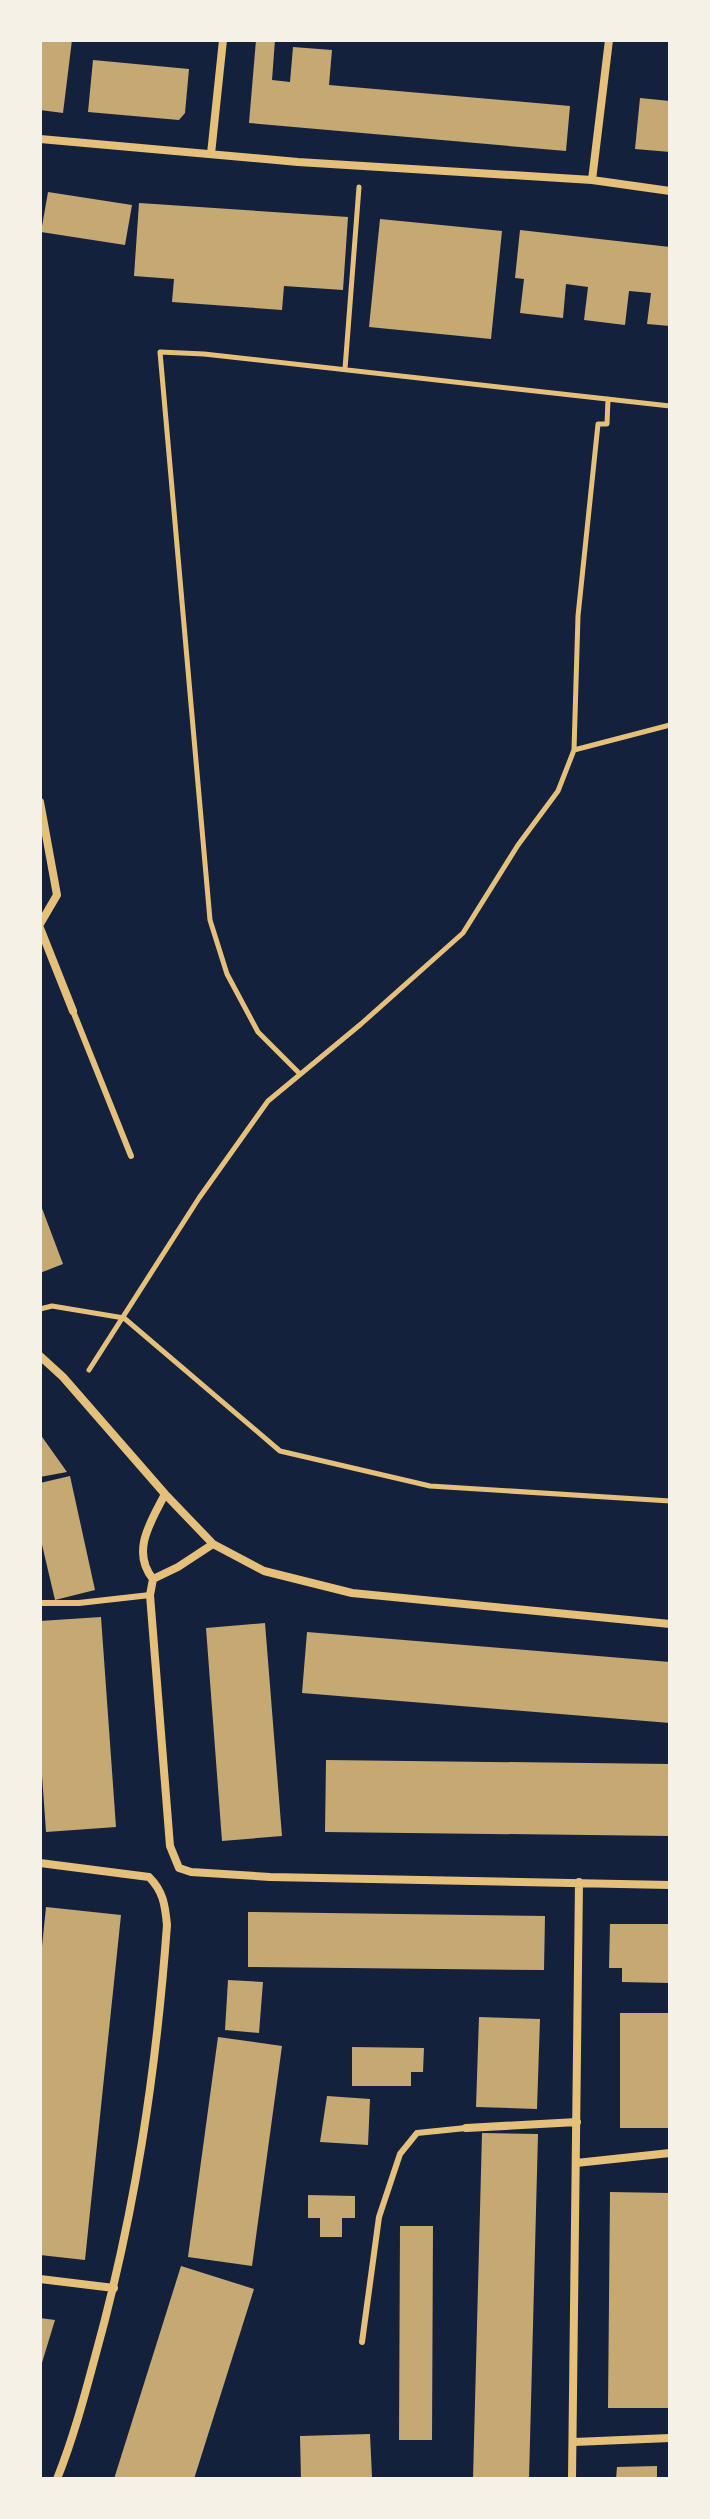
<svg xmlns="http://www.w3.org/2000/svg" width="710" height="2519" viewBox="0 0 710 2519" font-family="Manrope,sans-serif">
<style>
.building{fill:#c6a872}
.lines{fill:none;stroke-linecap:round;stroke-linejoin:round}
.path{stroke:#e5c07b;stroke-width:5}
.service{stroke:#e5c07b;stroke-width:6}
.minor{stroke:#e5c07b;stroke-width:8}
</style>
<rect width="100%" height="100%" fill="#14213d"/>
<path class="building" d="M 40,40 L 72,40 L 63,113 L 40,110 Z
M 256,40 L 275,40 L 272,80 L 290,82 L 293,47 L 332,50 L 329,85 L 570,106 L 566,151 L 249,123 Z
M 93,60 L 189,69 L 185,113 L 179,120 L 88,112 Z
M 640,98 L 670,101 L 670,152 L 635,149 Z
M 48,192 L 132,205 L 125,245 L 41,232 Z
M 139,203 L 348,217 L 343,290 L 284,286 L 282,310 L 172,302 L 174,279 L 134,276 Z
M 380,219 L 502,231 L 491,339 L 369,327 Z
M 520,230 L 670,247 L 670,326 L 647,324 L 651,293 L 629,291 L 625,325 L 584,320 L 588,287 L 566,284 L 563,318 L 520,313 L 524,279 L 515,278 Z
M 40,1203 L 63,1264 L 40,1273 Z
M 40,1434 L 67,1472 L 40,1477 Z
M 70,1476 L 95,1590 L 55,1600 L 40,1536 L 40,1483 Z
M 101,1617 L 116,1827 L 46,1832 L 40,1747 L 40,1621 Z
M 265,1623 L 282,1836 L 222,1841 L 206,1628 Z
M 307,1632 L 670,1662 L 670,1723 L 302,1693 Z
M 326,1760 L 670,1764 L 670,1836 L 325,1832 Z
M 46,1907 L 121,1915 L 85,2260 L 40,2255 L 40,1966 Z
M 248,1912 L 545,1916 L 544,1970 L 248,1967 Z
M 610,1924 L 670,1924 L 670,1983 L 622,1982 L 622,1968 L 609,1968 Z
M 228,1980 L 263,1982 L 259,2033 L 225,2030 Z
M 620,2013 L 669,2013 L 669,2128 L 620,2128 Z
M 479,2017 L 540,2019 L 537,2109 L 476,2107 Z
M 218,2037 L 282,2046 L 252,2266 L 188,2257 Z
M 352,2047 L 424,2048 L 423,2072 L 411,2072 L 411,2086 L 352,2086 Z
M 327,2096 L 370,2099 L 368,2145 L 320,2142 Z
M 482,2133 L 538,2134 L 529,2479 L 473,2479 Z
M 610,2192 L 670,2193 L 669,2408 L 608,2408 Z
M 308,2195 L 355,2196 L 355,2218 L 342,2218 L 342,2237 L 320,2237 L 320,2218 L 308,2218 Z
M 400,2226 L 433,2226 L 432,2440 L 399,2440 Z
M 181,2266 L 254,2289 L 194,2479 L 114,2479 Z
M 40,2318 L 55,2320 L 41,2366 L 40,2366 Z
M 370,2434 L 372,2477 L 301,2479 L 300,2436 Z
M 657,2466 L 657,2479 L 616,2479 L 617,2467 Z"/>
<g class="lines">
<path class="path" d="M 345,369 L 359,187
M 574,750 L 578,616 L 598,424 L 607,424 L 608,399
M 300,1074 L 258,1032 L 227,974 L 210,920 L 160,352 L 204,354 L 670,406
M 40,1309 L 52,1306 L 124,1318 L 280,1451 L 430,1486 L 670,1501
M 89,1370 L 199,1198 L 268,1101 L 361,1024 L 463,933 L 518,845 L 558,791 L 574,750 L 670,725"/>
<path class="service" d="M 73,1011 L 131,1156
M 40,1603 L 79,1603 L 150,1595
M 362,2342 L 379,2217 L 400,2154 L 417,2133 L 466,2128"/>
<path class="minor" d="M 40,139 L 298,162 L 592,180 L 670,191
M 211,154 L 223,40
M 592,180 L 609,40
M 40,802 L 57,895 L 40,924
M 40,928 L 73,1011
M 40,1356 L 63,1377 L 165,1494 L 213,1544 L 264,1571 L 352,1593 L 670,1624
M 165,1494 C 152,1520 130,1551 153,1579 L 150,1595 L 170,1846 L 179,1868 L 191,1872 L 270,1877 L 670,1885
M 153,1579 L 178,1567 L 213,1544
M 40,1863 L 149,1877 C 163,1891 165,1904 167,1925 C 156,2074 135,2213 95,2357 C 84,2398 73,2439 57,2479
M 466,2128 L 577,2122
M 576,2163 L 670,2153
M 40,2279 L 114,2288
M 574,2442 L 670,2438
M 572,2479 L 579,1882"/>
</g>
<rect width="710" height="2519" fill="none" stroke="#f6f1e7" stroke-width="84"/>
</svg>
